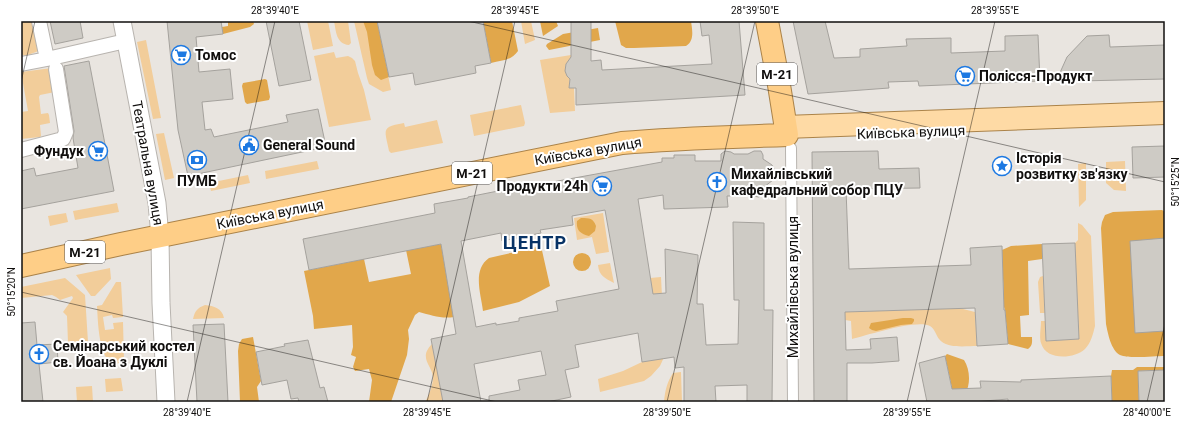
<svg xmlns="http://www.w3.org/2000/svg" width="1186" height="423" viewBox="0 0 1186 423" font-family="Roboto,sans-serif">
<style>
.green{fill:#f2cd9a}
.forest{fill:#e1a74b}
.building{fill:#cecbc5;stroke:#a5a29d;fill-rule:evenodd}
.lines{fill:none;stroke-linecap:round;stroke-linejoin:round}
.pedestrian-casing{stroke:#b8b4af;stroke-width:12}
.minor-casing{stroke:#b8b4af;stroke-width:16}
.tertiary-casing{stroke:#b8b4af;stroke-width:19}
.primary-casing{stroke:#ab8349;stroke-width:24}
.trunk-casing{stroke:#ab8349;stroke-width:24}
.pedestrian{stroke:#fff;stroke-width:10}
.minor{stroke:#fff;stroke-width:14}
.tertiary{stroke:#fff;stroke-width:17}
.primary{stroke:#fedaa5;stroke-width:22}
.trunk{stroke:#fece87;stroke-width:22}
.ticks{fill:none;stroke:#110f0e;stroke-width:1;stroke-opacity:0.45}
.labels{text-anchor:middle;dominant-baseline:central;stroke-width:4;stroke-linejoin:round;paint-order:stroke}
.shield{fill:#fff;stroke:#585756;stroke-width:1}
.shield-label{font-size:13px;font-weight:bold;fill:#110f0e}
.poi-label{font-size:14px;font-weight:bold;fill:#110f0e;stroke:#fff;text-anchor:start}
.street-label{font-size:14px;fill:#110f0e;stroke:#fff}
.district-label{font-size:18px;font-weight:bold;letter-spacing:1px;fill:#083366;stroke:#fff}
.neatline{fill:none;stroke:#110f0e;stroke-width:1.5}
.ticks-label{font-size:10px;text-anchor:middle;fill:#110f0e}
</style>
<rect width="100%" height="100%" fill="#e9e5e0"/>
<path class="green" d="M 21,21 L 38,21 L 43,48 L 36,52 L 25,56 L 21,54 Z
M 307,21 L 328,21 L 333,46 L 313,50 Z
M 334,21 L 348,21 L 351,43 L 349,45 C 336,44 336,31 334,21 Z
M 354,21 L 377,21 L 391,90 L 383,92 L 369,84 L 367,78 Z
M 521,21 L 531,21 L 535,40 L 525,44 Z
M 146,40 L 161,118 L 153,119 L 137,42 Z
M 334,52 L 336,58 L 348,56 L 352,58 L 355,61 L 358,73 L 364,90 L 371,120 L 329,127 L 314,56 Z
M 571,55 L 571,60 L 566,64 C 565,70 565,75 570,79 L 569,88 L 574,88 L 575,111 L 550,113 L 540,60 Z
M 52,68 L 55,92 L 40,95 L 39,97 L 41,114 L 48,113 L 49,115 L 50,123 L 40,125 L 41,136 L 40,137 L 21,139 L 21,112 L 28,111 L 21,72 Z
M 521,105 L 525,123 L 524,126 L 474,136 L 470,115 Z
M 437,120 L 443,143 L 391,153 L 389,151 C 385,130 380,127 404,123 L 405,127 Z
M 164,133 L 174,178 L 165,180 L 156,134 Z
M 317,161 L 319,169 L 266,179 L 265,171 Z
M 1125,161 L 1126,191 L 1114,190 L 1106,183 L 1106,162 Z
M 1086,163 L 1086,200 L 1079,207 L 1078,164 Z
M 248,175 L 250,183 L 211,191 L 209,183 Z
M 117,203 L 119,212 L 75,220 L 73,211 Z
M 66,213 L 68,222 L 50,226 L 48,216 Z
M 603,213 L 609,252 L 596,254 L 592,237 L 577,240 L 574,218 Z
M 1078,223 L 1082,225 L 1091,236 L 1095,326 C 1093,334 1091,343 1085,349 C 1074,359 1046,361 1041,343 C 1039,337 1041,328 1041,321 L 1046,321 L 1046,341 L 1079,339 L 1075,243 L 1078,240 Z
M 610,263 L 614,283 C 605,278 599,276 598,265 Z
M 110,268 L 111,279 L 95,296 L 91,296 L 76,275 Z
M 1043,276 L 1045,313 L 1040,313 L 1038,282 L 1040,277 Z
M 661,277 L 665,355 L 660,366 L 651,376 L 644,381 L 600,392 L 598,379 L 623,371 L 642,362 L 650,278 Z
M 65,278 L 85,295 L 88,342 L 68,343 L 67,316 L 63,312 L 73,298 L 72,296 L 60,300 L 56,297 L 52,295 L 21,298 L 21,287 Z
M 116,282 L 121,282 L 123,317 L 113,318 L 112,315 L 103,317 L 105,330 L 114,329 L 113,323 L 123,322 L 124,361 C 98,377 98,319 97,306 L 102,305 Z
M 205,305 C 214,306 222,308 224,318 L 193,319 C 195,311 197,308 205,305 Z
M 959,308 L 975,312 L 977,346 C 966,346 946,349 939,339 C 936,335 935,329 930,326 C 917,319 868,335 852,339 L 851,321 L 845,320 L 845,312 Z
M 432,344 L 460,402 L 425,402 C 429,396 433,385 433,377 C 432,365 418,358 432,344 Z
M 681,372 L 682,402 L 664,402 C 665,391 667,382 673,373 Z
M 121,378 L 123,391 L 106,392 L 105,379 Z
M 92,386 L 93,402 L 77,402 L 76,387 Z"/>
<path class="forest" d="M 228,21 L 253,21 L 254,24 L 250,27 L 223,34 L 222,27 L 228,26 Z
M 363,21 L 377,21 L 389,77 L 381,80 L 375,75 L 372,65 L 367,32 Z
M 483,21 L 512,21 L 518,51 C 511,61 502,60 491,63 Z
M 540,21 L 556,21 L 558,26 L 543,36 Z
M 615,21 L 691,21 C 692,29 695,41 686,46 L 634,48 L 626,48 L 621,45 Z
M 598,28 L 600,40 L 549,50 L 546,46 L 547,44 L 563,34 Z
M 265,79 L 267,80 L 270,97 L 269,100 L 247,104 L 245,102 L 242,86 L 243,83 Z
M 1162,210 L 1165,212 L 1165,356 C 1154,356 1129,359 1120,355 C 1111,350 1108,334 1106,324 L 1101,228 L 1102,222 L 1105,215 L 1113,212 Z
M 581,218 C 590,218 593,218 596,226 L 595,231 L 589,236 C 580,234 576,230 577,221 Z
M 441,244 L 454,317 C 441,319 431,315 419,312 L 415,315 L 408,330 L 409,339 L 407,355 L 391,402 L 369,402 L 372,380 L 369,369 L 355,371 L 353,367 L 356,357 L 351,355 L 353,347 L 352,325 L 314,329 L 313,316 L 304,271 L 364,259 L 369,282 L 411,274 L 406,250 Z
M 1042,244 L 1042,259 L 1028,261 L 1029,315 L 1020,316 L 1021,337 L 1032,337 C 1032,341 1033,346 1028,349 L 1008,344 L 1005,310 L 1004,307 L 1002,250 L 1011,246 Z
M 541,246 L 550,286 L 519,302 L 483,311 C 481,294 472,270 489,258 Z
M573 262a9 9 0 1 1 18 0a9 9 0 1 1-18 0Z
M 903,318 L 911,318 L 914,319 L 914,321 L 912,324 L 901,325 L 876,331 L 872,330 L 869,328 L 871,323 Z
M 253,337 L 261,381 L 257,387 L 259,402 L 240,402 L 238,351 L 239,344 L 242,339 Z
M 947,354 L 964,360 C 970,369 971,384 965,394 C 963,397 959,400 955,402 L 945,356 Z
M 1137,367 L 1165,367 L 1165,370 L 1138,371 L 1139,402 L 1112,402 L 1111,376 L 1112,370 L 1133,370 Z"/>
<path class="building" d="M 50,21 L 80,21 L 83,38 L 55,44 Z
M 167,21 L 221,21 L 223,34 L 196,37 L 199,72 L 230,69 L 233,99 L 202,102 L 205,130 L 211,129 L 214,137 L 288,122 L 286,115 L 318,109 L 326,147 L 188,176 L 178,130 Z
M 266,21 L 299,21 L 311,80 L 279,86 Z
M 377,21 L 483,21 L 491,63 L 475,66 L 476,73 L 415,85 L 413,73 L 389,77 Z
M 571,21 L 591,21 L 591,61 L 601,60 L 602,70 L 712,64 L 709,35 L 702,36 L 700,21 L 739,21 L 745,95 L 576,105 L 576,88 L 569,88 L 570,79 L 567,76 L 565,71 L 566,64 L 571,57 Z
M 793,21 L 825,21 L 834,58 L 860,57 L 860,49 L 907,46 L 906,39 L 951,38 L 951,53 L 1005,51 L 1005,36 L 1038,35 L 1040,81 L 919,86 L 918,81 L 888,82 L 889,88 L 808,94 Z
M 1109,35 L 1110,47 L 1165,45 L 1165,79 L 1079,81 L 1079,76 L 1058,77 L 1067,57 L 1087,36 Z
M 89,61 L 114,191 L 21,209 L 21,171 L 34,168 L 36,176 L 78,168 L 73,138 L 74,131 L 64,66 Z
M 1165,146 L 1165,177 L 1133,178 L 1132,147 Z
M 725,151 L 731,152 L 734,154 L 748,154 L 754,151 L 761,151 L 763,155 L 763,159 L 772,165 L 774,169 L 775,176 L 773,180 L 764,187 L 764,193 L 759,197 L 752,196 L 740,188 L 736,196 L 727,196 L 728,207 L 664,209 L 663,195 L 638,199 L 653,294 L 666,293 L 665,249 L 698,255 L 697,304 L 703,304 L 706,345 L 738,344 L 739,300 L 734,300 L 733,222 L 764,223 L 764,310 L 773,310 L 772,402 L 747,402 L 747,385 L 715,386 L 716,402 L 684,402 L 684,367 L 675,368 L 674,357 L 642,362 L 638,333 L 575,345 L 579,367 L 565,370 L 571,397 L 547,402 L 489,402 L 489,396 L 520,390 L 518,380 L 546,375 L 541,351 L 474,364 L 481,402 L 443,402 L 431,339 L 456,334 L 441,244 L 309,270 L 303,239 L 435,213 L 434,204 L 468,198 L 468,197 L 503,190 L 503,191 L 662,162 L 662,158 L 674,158 L 674,155 L 695,155 L 695,161 L 721,161 L 721,154 ZM 605,210 L 619,289 L 556,301 L 558,311 L 519,318 L 519,321 L 496,325 L 496,323 L 476,327 L 461,241 L 501,233 L 502,241 L 541,233 L 540,230 L 573,225 L 572,216 Z
M 878,151 L 879,169 L 919,168 L 920,188 L 846,189 L 849,269 L 971,265 L 970,248 L 1002,246 L 1004,310 L 1005,310 L 1008,344 L 977,346 L 975,308 L 845,312 L 846,350 L 871,349 L 870,339 L 897,337 L 899,361 L 872,363 L 847,363 L 847,402 L 814,402 L 812,152 Z
M 1165,238 L 1165,331 L 1135,333 L 1130,241 Z
M 1075,243 L 1079,339 L 1046,341 L 1042,244 Z
M 35,322 L 37,345 L 57,344 L 58,362 L 39,364 L 43,402 L 21,402 L 21,323 Z
M 224,324 L 228,402 L 197,402 L 193,325 Z
M 308,340 L 320,388 L 324,387 L 328,402 L 299,402 L 298,398 L 291,399 L 287,380 L 262,385 L 256,352 L 285,346 L 284,344 Z
M 945,356 L 952,389 L 981,388 L 980,381 L 1021,382 L 1021,380 L 1111,376 L 1112,402 L 1008,402 L 1008,399 L 973,402 L 927,402 L 919,363 Z
M 1165,370 L 1165,402 L 1139,402 L 1138,371 Z"/>
<g class="lines">
<g class="pedestrian-casing">
<path id="pedestrian" d="M 791,148 L 793,402"/>
</g>
<g class="minor-casing">
<path id="minor" d="M 39,21 L 47,59
M 21,64 L 47,59 L 117,43
M 21,150 L 63,139 L 66,132 L 56,69"/>
</g>
<g class="tertiary-casing">
<path id="tertiary" d="M 122,21 L 157,203 L 160,237 L 161,303 L 166,402"/>
</g>
<g class="primary-casing">
<path id="primary" d="M 785,127 L 1165,113"/>
</g>
<g class="trunk-casing">
<path id="trunk" d="M 21,266 L 121,244 L 622,143 C 676,138 732,137 787,135 L 779,85 L 767,21"/>
</g>
<use href="#pedestrian" class="pedestrian"/>
<use href="#minor" class="minor"/>
<use href="#tertiary" class="tertiary"/>
<use href="#primary" class="primary"/>
<use href="#trunk" class="trunk"/>
</g>
<path class="ticks" d="M 468,21 L 1165,182M 21,82 L 35,21M 21,292 L 497,402M 187,402 L 275,21M 427,402 L 515,21M 667,402 L 755,21M 907,402 L 995,21M 1147,402 L 1165,324"/>
<defs>
<g id="supermarket-ring" transform="scale(1)"><circle r="9.5" fill="#fff" stroke="#1d79e2" stroke-width="1.5"/><path d="M-6-5.5h2.5l.6 2H6L4.5 2H-2.5L-4.4-4H-6ZM-1.5 3.2a1.3 1.3 0 1 0 .1 0ZM3 3.2a1.3 1.3 0 1 0 .1 0Z" fill="#1d79e2"/></g>
<g id="civic-ring" transform="scale(1)"><circle r="9.5" fill="#fff" stroke="#1d79e2" stroke-width="1.5"/><path d="M-.6-6.5H3V-4.5H.6V-3L4-1V1h2V6H-6V1h2V-1L-.6-3ZM-1.2 2.5V6h2.4V2.5Z" fill="#1d79e2"/></g>
<g id="bank-ring" transform="scale(1)"><circle r="9.5" fill="#fff" stroke="#1d79e2" stroke-width="1.5"/><path d="M-6-4H6V4H-6ZM0-2.3a2.3 2.3 0 1 0 0 4.6a2.3 2.3 0 1 0 0-4.6Z" fill="#1d79e2"/></g>
<g id="sight-ring" transform="scale(1)"><circle r="9.5" fill="#fff" stroke="#1d79e2" stroke-width="1.5"/><path d="M0-6L1.8-2.2L6-1.7L2.9 1.2L3.7 5.4L0 3.3L-3.7 5.4L-2.9 1.2L-6-1.7L-1.8-2.2Z" fill="#1d79e2"/></g>
<g id="church-ring" transform="scale(1)"><circle r="9.5" fill="#fff" stroke="#1d79e2" stroke-width="1.5"/><path d="M-1.2-6h2.4v3.5h3.3v2.4h-3.3V6h-2.4V-.1h-3.3v-2.4h3.3Z" fill="#1d79e2"/></g>
</defs>
<g fill-rule="evenodd">
<use href="#supermarket-ring" x="181" y="55"/>
<use href="#supermarket-ring" x="965" y="76"/>
<use href="#civic-ring" x="249" y="145"/>
<use href="#supermarket-ring" x="98" y="151"/>
<use href="#bank-ring" x="197" y="160"/>
<use href="#sight-ring" x="1002" y="166"/>
<use href="#church-ring" x="717" y="182"/>
<use href="#supermarket-ring" x="602" y="186"/>
<use href="#church-ring" x="39" y="354"/>
</g>
<g class="labels">
<g class="shield">
<rect x="757" y="63" width="40" height="22" rx="3"/>
<rect x="452" y="162" width="40" height="22" rx="3"/>
<rect x="65" y="241" width="40" height="22" rx="3"/>
</g>
<g class="shield-label">
<text x="777" y="74">М-21</text>
<text x="472" y="173">М-21</text>
<text x="85" y="252">М-21</text>
</g>
<g class="poi-label">
<text x="195" y="55">Томос</text>
<text x="979" y="76">Полісся-Продукт</text>
<text x="263" y="145">General Sound</text>
<text x="84" y="151" text-anchor="end">Фундук</text>
<text x="1016" y="158">Історія<tspan x="1016" dy="16">розвитку зв'язку</tspan></text>
<text x="731" y="174">Михайлівський<tspan x="731" dy="16">кафедральний собор ПЦУ</tspan></text>
<text x="197" y="181" text-anchor="middle">ПУМБ</text>
<text x="588" y="186" text-anchor="end">Продукти 24h</text>
<text x="53" y="346">Семінарський костел<tspan x="53" dy="16">св. Йоана з Дуклі</tspan></text>
</g>
<g class="street-label">
<text transform="translate(911 132) rotate(-2)">Київська вулиця</text>
<text transform="translate(588 151) rotate(-10)">Київська вулиця</text>
<text transform="translate(148 163) rotate(80)">Театральна вулиця</text>
<text transform="translate(270 214) rotate(-11)">Київська вулиця</text>
<text transform="translate(793 287) rotate(-90)">Михайлівська вулиця</text>
</g>
<g class="district-label">
<text x="535" y="242">ЦЕНТР</text>
</g>
</g>
<rect width="1186" height="423" fill="none" stroke="#ffffff" stroke-width="44"/>
<rect x="22" y="22" width="1142" height="379" class="neatline"/>
<g class="ticks-label">
<text x="275" y="14">28°39'40"E</text>
<text x="515" y="14">28°39'45"E</text>
<text x="755" y="14">28°39'50"E</text>
<text x="995" y="14">28°39'55"E</text>
<text transform="translate(1175 182) rotate(-90)" y="4">50°15'25"N</text>
<text transform="translate(11 292) rotate(-90)" y="4">50°15'20"N</text>
<text x="187" y="416">28°39'40"E</text>
<text x="427" y="416">28°39'45"E</text>
<text x="667" y="416">28°39'50"E</text>
<text x="907" y="416">28°39'55"E</text>
<text x="1147" y="416">28°40'00"E</text>
</g>
</svg>
